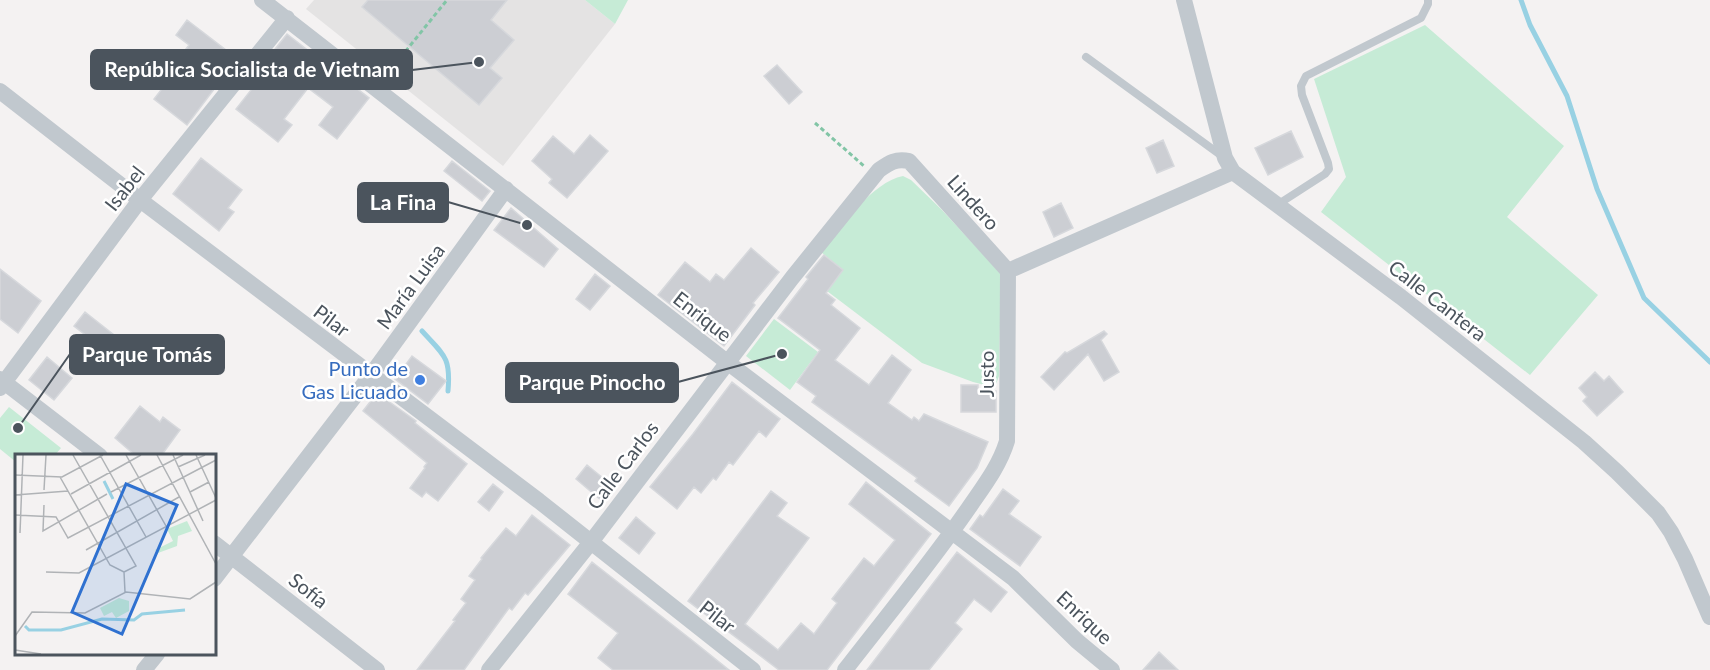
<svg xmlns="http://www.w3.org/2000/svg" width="1710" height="670" viewBox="0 0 1710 670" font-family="Lato,sans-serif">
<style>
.education{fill:#e4e3e3}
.green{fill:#c6ebd6}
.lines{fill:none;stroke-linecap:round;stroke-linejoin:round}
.stream{stroke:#98d1e3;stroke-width:5}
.building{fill:#ccced3;stroke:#d6d8dc;stroke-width:1.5}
.path{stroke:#82c5a6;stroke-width:3;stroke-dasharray:4.5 3;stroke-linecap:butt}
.lane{stroke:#c1c8ce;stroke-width:8}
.street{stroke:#c1c8ce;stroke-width:16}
.shop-dot{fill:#3f7fe0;stroke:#fff;stroke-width:2}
.labels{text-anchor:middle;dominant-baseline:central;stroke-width:5;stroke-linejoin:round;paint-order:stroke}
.street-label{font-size:20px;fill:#4b545d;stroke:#fff}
.shop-label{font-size:20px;fill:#366cbe;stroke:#fff;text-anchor:end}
.inset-river{fill:none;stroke:#98d1e3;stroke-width:3}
.inset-road{fill:none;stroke:#b0b3b6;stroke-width:1.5}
.view{fill:#2f71d0;fill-opacity:0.15;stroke:#2f71d0;stroke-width:3}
.inset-edge{fill:none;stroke:#4b545d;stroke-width:3}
.leader{fill:none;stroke:#4b545d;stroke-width:2}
.callout-dot{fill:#4b545d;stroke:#fff;stroke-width:2}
.callout{fill:#4b545d;stroke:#4b545d;stroke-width:2}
.callout-label{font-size:21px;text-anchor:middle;font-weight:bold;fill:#fff}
</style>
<rect width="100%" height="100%" fill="#f4f2f2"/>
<path class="education" d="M 314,0 L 585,0 L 615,24 L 503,166 L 306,9 Z"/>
<path class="green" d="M 585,0 L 628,0 L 615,24 Z
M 1425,25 L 1564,146 L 1507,217 L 1598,295 L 1530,375 L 1321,212 L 1346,177 L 1314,79 Z
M 903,176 L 911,180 L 942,210 L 1001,274 L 999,376 L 996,384 L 985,385 L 973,382 L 922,363 L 827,291 L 843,270 L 821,252 C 841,227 872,182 903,176 Z
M 774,319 L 818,352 L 790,390 L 746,356 Z
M 9,407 L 61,448 L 55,455 L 16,456 L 16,462 L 0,449 L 0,418 Z"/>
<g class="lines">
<path class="stream" d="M 1521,0 L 1530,25 L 1567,96 L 1597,189 L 1644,298 L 1710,362
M 422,331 C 444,355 451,357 448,391"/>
</g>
<path class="building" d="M 368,0 L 507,0 L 491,20 L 514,40 L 490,68 L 502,78 L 479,105 L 362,7 Z
M 187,20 L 235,57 L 222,75 L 224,76 L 187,125 L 154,99 L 168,81 L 164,78 L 189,45 L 176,35 Z
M 287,34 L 369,98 L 337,139 L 319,125 L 333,107 L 308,88 L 284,119 L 292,125 L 278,142 L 236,109 L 277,57 L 272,53 Z
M 777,65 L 802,92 L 789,104 L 764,76 Z
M 1291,131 L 1303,157 L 1268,175 L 1255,148 Z
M 590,135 L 608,151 L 567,198 L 549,183 L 552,179 L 532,161 L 553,136 L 574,154 Z
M 1163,140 L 1174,166 L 1157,173 L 1146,148 Z
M 201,158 L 242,190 L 228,208 L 234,212 L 219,231 L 173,194 Z
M 452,161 L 490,191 L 482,201 L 444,171 Z
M 1061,203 L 1073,228 L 1054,237 L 1043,212 Z
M 511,208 L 558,249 L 544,267 L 494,230 Z
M 751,248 L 779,272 L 753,303 L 755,305 L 724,346 L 658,295 L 685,262 L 710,282 L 716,274 L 724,280 Z
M 824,255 L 843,270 L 826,293 L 835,300 L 831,305 L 860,328 L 835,360 L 869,385 L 892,355 L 911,370 L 888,403 L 912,420 L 914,417 L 919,421 L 924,414 L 988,442 L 977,468 L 949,506 L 915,481 L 917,478 L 812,402 L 816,396 L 797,382 L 820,350 L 778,318 L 808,279 L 806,277 Z
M 0,269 L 41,301 L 18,333 L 0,319 Z
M 595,274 L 610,286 L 590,310 L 576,299 Z
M 85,312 L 133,350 L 123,364 L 74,326 Z
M 1104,331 L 1107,334 L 1101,340 L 1119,372 L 1104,381 L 1088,354 L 1054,390 L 1041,377 L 1065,352 L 1067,353 Z
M 412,356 L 446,381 L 428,404 L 395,379 Z
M 47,357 L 72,378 L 54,400 L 29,380 Z
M 1595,372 L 1604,381 L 1609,376 L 1623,392 L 1597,416 L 1583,401 L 1587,397 L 1579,388 Z
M 732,382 L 780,419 L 766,437 L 759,431 L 733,465 L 729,462 L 716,480 L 713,478 L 701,493 L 694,487 L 677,509 L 650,487 L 693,434 Z
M 961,385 L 978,385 L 978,391 L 996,391 L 996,412 L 961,412 Z
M 377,393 L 416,421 L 415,423 L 467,464 L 438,501 L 426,492 L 422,497 L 410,488 L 425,468 L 424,467 L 427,463 L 363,411 Z
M 140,406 L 160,422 L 163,417 L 180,430 L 161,456 L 136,456 L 115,438 Z
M 587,465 L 614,487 L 602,501 L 576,479 Z
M 866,482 L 931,534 L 827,670 L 779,670 L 688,601 L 771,491 L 787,503 L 777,516 L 809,538 L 745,624 L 778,650 L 801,623 L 814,634 L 837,603 L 832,599 L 864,558 L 874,566 L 895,540 L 849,504 Z
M 493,484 L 503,492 L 489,511 L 478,502 Z
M 1003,489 L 1019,501 L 1009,514 L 1041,537 L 1020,566 L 970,529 L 980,515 L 983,517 Z
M 532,515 L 570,545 L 528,595 L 525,593 L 512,610 L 509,608 L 464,670 L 417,670 L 455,621 L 453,620 L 466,603 L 461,599 L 475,580 L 469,576 L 482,559 L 481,558 L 506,528 L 516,536 Z
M 636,517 L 655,533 L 639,554 L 619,538 Z
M 957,552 L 1007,592 L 991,612 L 974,599 L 955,623 L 962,629 L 929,670 L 867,670 Z
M 592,562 L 693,641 L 729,670 L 613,670 L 598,658 L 618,633 L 568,594 Z
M 1159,652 L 1178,670 L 1143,670 Z"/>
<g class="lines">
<path class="path" d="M 396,63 L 447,0
M 815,123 L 864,166"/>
<path class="lane" d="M 1086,57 L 1222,156
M 375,87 L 389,71
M 1277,205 L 1325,174 L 1329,169 L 1328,163 L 1302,95 L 1301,86 L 1306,76 L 1421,18 L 1428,4 L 1428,0"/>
<path class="street" d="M 262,0 L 727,362 L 1013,578 L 1077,641 L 1112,670
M 1184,0 L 1225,158 L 1233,172 L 1401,297 L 1584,442 L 1617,472 L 1658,513 L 1671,532 L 1685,559 L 1710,617
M 0,91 L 140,200 L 539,501 L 753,670
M 1008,271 L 1233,172
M 0,379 L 100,456
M 0,388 L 140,200 L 287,18
M 214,543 L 377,670
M 214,579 L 371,375 L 506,189
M 144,670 L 157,654
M 489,670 L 591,542 L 792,278 L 879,170 C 889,163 896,158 909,161 L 1008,271
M 845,670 C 886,617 930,564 968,509 C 983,487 999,467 1007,441 L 1008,271"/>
</g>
<circle class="shop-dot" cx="420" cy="380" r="6"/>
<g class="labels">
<g class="street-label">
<text transform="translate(124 188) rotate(-52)">Isabel</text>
<text transform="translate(974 202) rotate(48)">Lindero</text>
<text transform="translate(410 286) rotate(-54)">María Luisa</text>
<text transform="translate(1438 300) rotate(38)">Calle Cantera</text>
<text transform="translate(703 316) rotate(38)">Enrique</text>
<text transform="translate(332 320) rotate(37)">Pilar</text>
<text transform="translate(986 374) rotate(-90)">Justo</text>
<text transform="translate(622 465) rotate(-53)">Calle Carlos</text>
<text transform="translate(309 590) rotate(38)">Sofía</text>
<text transform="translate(718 616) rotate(38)">Pilar</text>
<text transform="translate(1085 617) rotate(43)">Enrique</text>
</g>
<g class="shop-label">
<text x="408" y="368">Punto de<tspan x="408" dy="23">Gas Licuado</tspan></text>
</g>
</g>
<g transform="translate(15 454)">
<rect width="201" height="201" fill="#f4f2f2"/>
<path d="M 172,67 L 177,77 L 163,82 L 162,92 L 143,99 L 140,96 L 158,87 L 152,75 ZM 104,144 L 114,147 L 114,157 L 101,164 L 97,158 L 89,162 L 85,154 Z" fill="#c6ebd6"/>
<path class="inset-river" d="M 89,27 L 98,45M 10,172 L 14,176 L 46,176 L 87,165 L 119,166 L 127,160 L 170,156"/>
<path class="inset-road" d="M 58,1 L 121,112 L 109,118M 85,1 L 131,83M 111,1 L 151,72M 142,1 L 201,110M 158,1 L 188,67M 181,1 L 201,44M 163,13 L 190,1M 0,21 L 47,23 L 88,1M 45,23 L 95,111 L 109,118M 29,36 L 31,1M 96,38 L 168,1M 175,38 L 194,28M 56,40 L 126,1M 0,41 L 53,37M 29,51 L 28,77 L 92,40M 0,61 L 41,63 L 53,84 L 201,6M 5,79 L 8,1M 71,96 L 164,43M 31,118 L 64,119 L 201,46M 109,118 L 110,138M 0,182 L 17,158 L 70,159 L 111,138 L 175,145 L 201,128M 0,196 L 26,200"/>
<path class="view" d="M 111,30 L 162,51 L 107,180 L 57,158 Z"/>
<rect width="201" height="201" class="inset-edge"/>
</g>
<path class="leader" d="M479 62L412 70M527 225L448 202M18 428L70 354M782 354L678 382"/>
<g class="callout-dot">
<circle cx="479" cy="62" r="6"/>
<circle cx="527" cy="225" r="6"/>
<circle cx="18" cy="428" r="6"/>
<circle cx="782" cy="354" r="6"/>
</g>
<g class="callout">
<rect x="91" y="50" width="321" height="39" rx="6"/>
<rect x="358" y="183" width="90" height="39" rx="6"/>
<rect x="70" y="335" width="154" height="39" rx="6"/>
<rect x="506" y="363" width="172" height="39" rx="6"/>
</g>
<g class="callout-label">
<text x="252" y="77">República Socialista de Vietnam</text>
<text x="403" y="210">La Fina</text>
<text x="147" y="362">Parque Tomás</text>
<text x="592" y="390">Parque Pinocho</text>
</g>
</svg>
